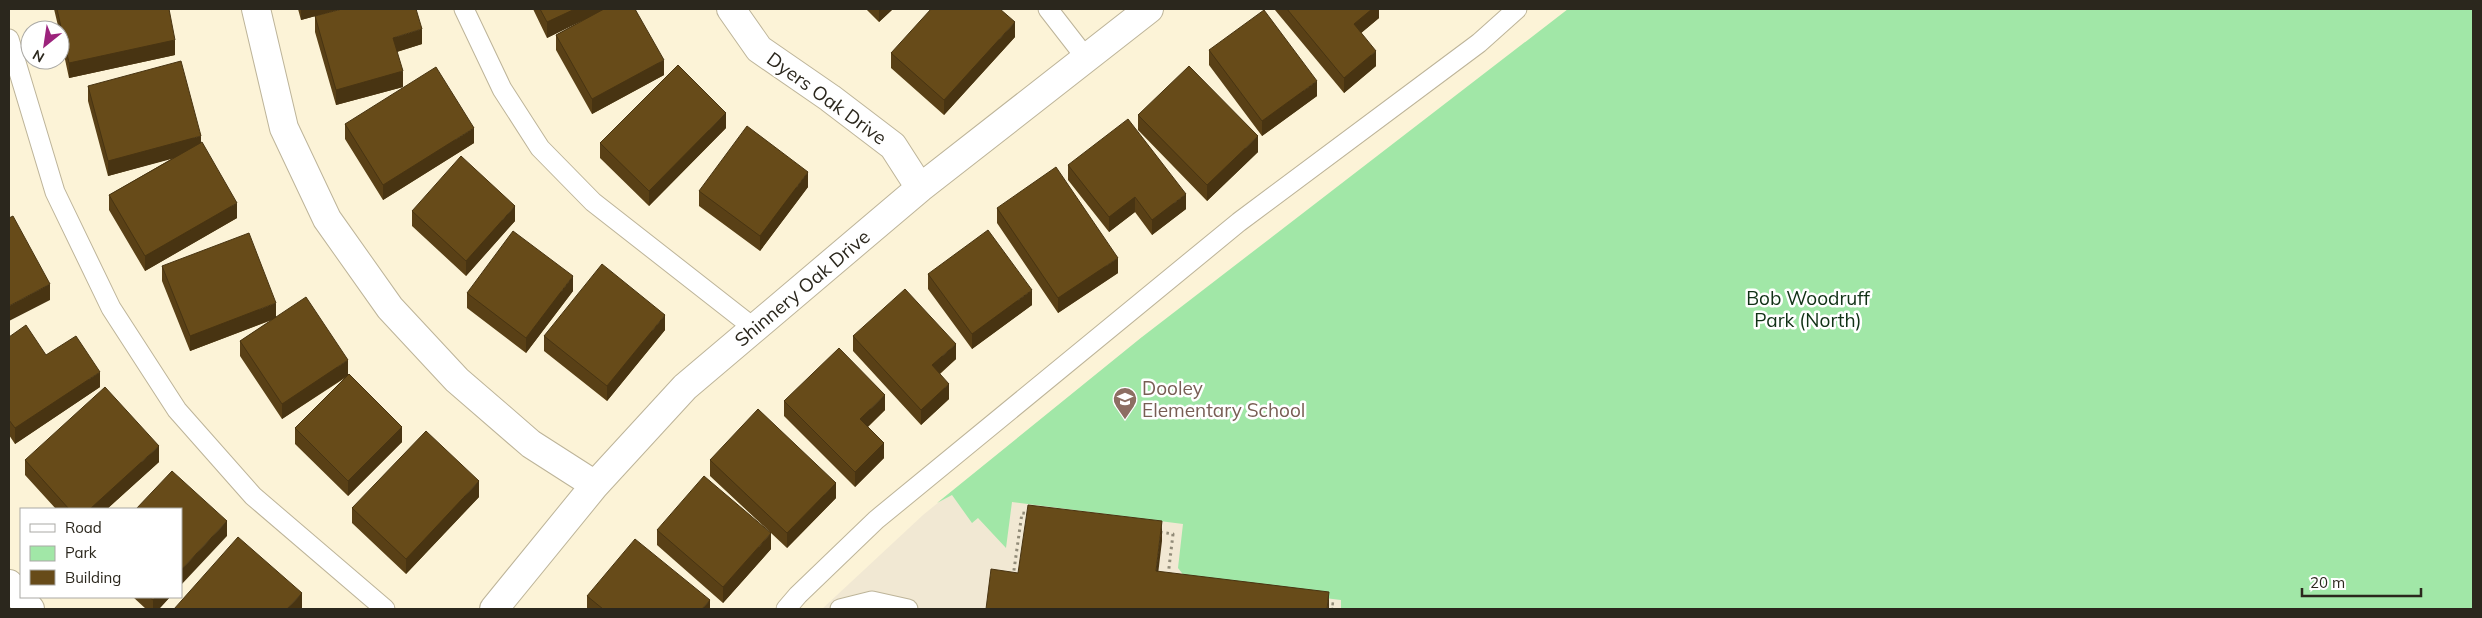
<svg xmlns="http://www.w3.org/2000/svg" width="2482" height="618" viewBox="0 0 2482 618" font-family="Mulish,sans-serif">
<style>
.education{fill:#f1e8d3}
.green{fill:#a1e7a7}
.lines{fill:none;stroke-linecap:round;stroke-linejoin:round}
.lane-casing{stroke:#bdb499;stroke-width:21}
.street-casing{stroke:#bdb499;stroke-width:30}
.secondary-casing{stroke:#bdb499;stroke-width:30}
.path{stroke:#918b78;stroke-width:3;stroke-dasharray:2.5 4;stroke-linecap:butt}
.lane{stroke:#fff;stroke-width:19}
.street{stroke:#fff;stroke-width:28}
.secondary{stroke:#fff;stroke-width:28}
.wall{fill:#594016}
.shaded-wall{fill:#483412}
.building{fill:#674b19;stroke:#483412}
.labels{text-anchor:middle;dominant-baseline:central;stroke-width:5;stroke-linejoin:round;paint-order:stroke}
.street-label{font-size:19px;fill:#2b271d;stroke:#fff}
.park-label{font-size:19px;fill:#113216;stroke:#fff}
.education-label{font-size:19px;fill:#785e54;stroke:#fff;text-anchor:start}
</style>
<rect width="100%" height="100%" fill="#fcf3d7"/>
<path class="education" d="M 1142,337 L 1364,609 L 822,609 L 923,515 Z"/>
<path class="green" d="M 1568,9 L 2473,9 L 2473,609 L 1341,609 L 1341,600 L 1188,581 L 1178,568 L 1183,524 L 1012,502 L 1006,548 L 978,518 L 972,523 L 952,495 L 937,503 L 1142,337 Z"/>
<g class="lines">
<g class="lane-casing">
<path id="lane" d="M 464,9 L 502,89 L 540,148 L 593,202 L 754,328
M 1048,9 L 1086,58
M 9,39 L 55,192 L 111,308 L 177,410 L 253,496 L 385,609
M 786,609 L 798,595 L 876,520 L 1239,222 L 1479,43 L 1517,9
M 840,609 L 872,601 L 908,609"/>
</g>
<g class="street-casing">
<path id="street" d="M 256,9 L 284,128 L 327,219 L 390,308 L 457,380 L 531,444 L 595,485
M 731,9 L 759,49 L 830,98 L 893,146 L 920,188
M 494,609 L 595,485 L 685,387 L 920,188 L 1149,9"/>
</g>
<g class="secondary-casing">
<path id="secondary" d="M 9,584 L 30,609"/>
</g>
<path class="path" d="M 1160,532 L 1173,534 L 1168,576
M 1013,577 L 1022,513 L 1030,514
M 1325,603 L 1334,604 L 1333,609"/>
<use href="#lane" class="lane"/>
<use href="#street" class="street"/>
<use href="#secondary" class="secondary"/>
</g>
<path class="wall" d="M 54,9 L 169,9 L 175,55 L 69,78 L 60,36 L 60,30 L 59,30 Z
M 298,9 L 341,9 L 301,20 Z
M 533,9 L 635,9 L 664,75 L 592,114 L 556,50 L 556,35 L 587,18 L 547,38 Z
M 866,9 L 893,9 L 879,22 Z
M 1275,9 L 1379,9 L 1379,18 L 1361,33 L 1376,66 L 1344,93 L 1275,10 Z
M 315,16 L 422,44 L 397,52 L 403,87 L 336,105 L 315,32 Z
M 1015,37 L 944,115 L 891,68 L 891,53 Z
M 1209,50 L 1317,96 L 1262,136 L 1209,65 Z
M 88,86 L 201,142 L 237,218 L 145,271 L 109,210 L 109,195 L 173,158 L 108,176 L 88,101 Z
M 1138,115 L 1258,152 L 1207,201 L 1138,130 Z
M 345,124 L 474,143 L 383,200 L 345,139 Z
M 726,128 L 649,206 L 600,158 L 600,143 Z
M 1068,165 L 1186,209 L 1152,235 L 1135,212 L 1109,232 L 1068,180 Z
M 808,187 L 760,251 L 699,206 L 699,191 Z
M 997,208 L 1118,273 L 1058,313 L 997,223 Z
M 412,211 L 515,221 L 466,276 L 412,226 Z
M 162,266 L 276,317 L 348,375 L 402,442 L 348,496 L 295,444 L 295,428 L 348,376 L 282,419 L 240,356 L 240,341 L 272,320 L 190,351 L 162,281 Z
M 928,274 L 1032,305 L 972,349 L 928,289 Z
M 573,291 L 526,353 L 467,308 L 467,293 Z
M 665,330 L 607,401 L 544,351 L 544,336 Z
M 853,336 L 956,359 L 940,374 L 949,399 L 921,425 L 853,351 Z
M 9,337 L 100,387 L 15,444 L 9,435 Z
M 784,401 L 885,410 L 868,427 L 884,458 L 855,487 L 784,416 Z
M 25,460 L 159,462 L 107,509 L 56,509 L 25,475 Z
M 710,460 L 836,498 L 787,548 L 710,476 Z
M 479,497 L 406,574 L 352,523 L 352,508 Z
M 657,530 L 771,549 L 723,603 L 657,545 Z
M 587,596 L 710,609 L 587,609 Z
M 133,597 L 170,597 L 159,609 L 146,609 Z"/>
<path class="shaded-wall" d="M 301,9 L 341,9 L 301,20 Z
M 575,9 L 606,9 L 547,38 L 547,22 Z
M 879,9 L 893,9 L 879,22 Z
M 1372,9 L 1379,9 L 1379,18 L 1354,39 L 1354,24 Z
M 1015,22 L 1015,37 L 944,115 L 944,100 Z
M 422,29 L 422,44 L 393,53 L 393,38 Z
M 175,40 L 175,55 L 69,78 L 69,63 Z
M 1376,51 L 1376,66 L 1344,93 L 1344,78 Z
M 664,60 L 664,75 L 592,114 L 592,99 Z
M 403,71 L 403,87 L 336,105 L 336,90 Z
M 1317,81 L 1317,96 L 1262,136 L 1262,121 Z
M 726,113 L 726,128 L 649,206 L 649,191 Z
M 474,128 L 474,143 L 383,200 L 383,185 Z
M 201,136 L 201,151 L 108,176 L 108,161 Z
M 1258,136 L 1258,152 L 1207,201 L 1207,185 Z
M 808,172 L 808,187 L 760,251 L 760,236 Z
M 1186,194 L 1186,209 L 1152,235 L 1152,220 Z
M 1135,197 L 1135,212 L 1109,232 L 1109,217 Z
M 237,203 L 237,218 L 145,271 L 145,256 Z
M 515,206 L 515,221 L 466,276 L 466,261 Z
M 1118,258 L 1118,273 L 1058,313 L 1058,298 Z
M 573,276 L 573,291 L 526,353 L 526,338 Z
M 50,284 L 50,300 L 9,321 L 9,306 Z
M 1032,290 L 1032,305 L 972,349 L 972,334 Z
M 276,303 L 276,318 L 190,351 L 190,336 Z
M 665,315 L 665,330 L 607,401 L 607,386 Z
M 956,344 L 956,359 L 932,380 L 932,365 Z
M 348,360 L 348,375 L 282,419 L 282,404 Z
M 100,372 L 100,387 L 15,444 L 15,428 Z
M 949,384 L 949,399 L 921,425 L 921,410 Z
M 885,395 L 885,410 L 860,434 L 860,419 Z
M 402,427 L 402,442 L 348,496 L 348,481 Z
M 884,443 L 884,458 L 855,487 L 855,472 Z
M 159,446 L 159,462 L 107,509 L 90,509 Z
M 479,481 L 479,497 L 406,574 L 406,559 Z
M 836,483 L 836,498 L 787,548 L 787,533 Z
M 227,521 L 227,536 L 181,585 L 181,570 Z
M 1162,521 L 1162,541 L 1156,591 L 1156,571 Z
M 771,533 L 771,549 L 723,603 L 723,587 Z
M 1329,592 L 1329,609 L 1327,609 Z
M 302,593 L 302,608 L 300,609 L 287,609 Z
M 156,597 L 170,597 L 159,609 L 153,609 L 153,600 Z
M 710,600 L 710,609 L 702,609 Z"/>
<path class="building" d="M 57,9 L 169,9 L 175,40 L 69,63 Z
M 342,9 L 416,9 L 422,29 L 393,38 L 403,71 L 336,90 L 315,16 Z
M 540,9 L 575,9 L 547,22 Z
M 604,9 L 635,9 L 664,60 L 592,99 L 556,35 Z
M 931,9 L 1000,9 L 1015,22 L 944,100 L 891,53 Z
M 1287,9 L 1372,9 L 1354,24 L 1376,51 L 1344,78 Z
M 1264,10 L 1317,81 L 1262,121 L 1209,50 Z
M 181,61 L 201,136 L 108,161 L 88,86 Z
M 678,65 L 726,113 L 649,191 L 600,143 Z
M 1189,66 L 1258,136 L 1207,185 L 1138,115 Z
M 436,67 L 474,128 L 383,185 L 345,124 Z
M 1128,119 L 1186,194 L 1152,220 L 1135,197 L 1109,217 L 1068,165 Z
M 747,126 L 808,172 L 760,236 L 699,191 Z
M 202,142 L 237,203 L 145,256 L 109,195 Z
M 461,156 L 515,206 L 466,261 L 412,211 Z
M 1056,167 L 1118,258 L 1058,298 L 997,208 Z
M 13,216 L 50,284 L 9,306 L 9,218 Z
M 988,230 L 1032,290 L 972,334 L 928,274 Z
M 513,231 L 573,276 L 526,338 L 467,293 Z
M 249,233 L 276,303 L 190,336 L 162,266 Z
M 602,264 L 665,315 L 607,386 L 544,336 Z
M 905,289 L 956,344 L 932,365 L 949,384 L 921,410 L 853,336 Z
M 306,297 L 348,360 L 282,404 L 240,341 Z
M 26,325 L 46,355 L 76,336 L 100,372 L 15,428 L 9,420 L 9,337 Z
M 839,348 L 885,395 L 860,419 L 884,443 L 855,472 L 784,401 Z
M 349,374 L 402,427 L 348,481 L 295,428 Z
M 105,387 L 159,446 L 90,509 L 69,509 L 25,460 Z
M 758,409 L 836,483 L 787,533 L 710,460 Z
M 426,431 L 479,481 L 406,559 L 352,508 Z
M 172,471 L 227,521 L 181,570 L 181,509 L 136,509 Z
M 704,476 L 771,533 L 723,587 L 657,530 Z
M 1028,505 L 1162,521 L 1156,571 L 1329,592 L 1327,609 L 986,609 L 991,569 L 1018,573 Z
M 238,537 L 302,593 L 287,609 L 174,609 Z
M 635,539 L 710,600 L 702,609 L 603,609 L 587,596 Z
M 149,597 L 156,597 L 153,600 Z"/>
<defs>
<g id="school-pin" transform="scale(1.25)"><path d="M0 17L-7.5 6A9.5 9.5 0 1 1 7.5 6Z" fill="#8d6e63" stroke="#fff"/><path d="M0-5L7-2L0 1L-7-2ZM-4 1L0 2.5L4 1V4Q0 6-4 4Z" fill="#fff"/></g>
</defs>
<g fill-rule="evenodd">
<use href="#school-pin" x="1125" y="399"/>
</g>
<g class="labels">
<g class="street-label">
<text transform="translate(827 98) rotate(36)">Dyers Oak Drive</text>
<text transform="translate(802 288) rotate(-40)">Shinnery Oak Drive</text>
</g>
<g class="park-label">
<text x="1808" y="298">Bob Woodruff<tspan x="1808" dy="22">Park (North)</tspan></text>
</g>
<g class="education-label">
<text x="1142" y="388">Dooley<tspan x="1142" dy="22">Elementary School</tspan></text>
</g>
</g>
<rect width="2482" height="618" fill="none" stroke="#2b271d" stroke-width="20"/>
<rect x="20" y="508" width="162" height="90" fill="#ffffff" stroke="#aaa9a5"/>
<rect x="30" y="524" width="25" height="8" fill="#ffffff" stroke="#aaa9a5"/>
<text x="65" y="533" font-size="15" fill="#2b271d">Road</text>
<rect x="30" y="546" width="25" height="15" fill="#a1e7a7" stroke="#aaa9a5"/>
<text x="65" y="558" font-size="15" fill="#2b271d">Park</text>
<rect x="30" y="570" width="25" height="15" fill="#674b19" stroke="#aaa9a5"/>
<text x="65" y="583" font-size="15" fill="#2b271d">Building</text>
<g transform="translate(45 45) rotate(210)"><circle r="24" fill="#ffffff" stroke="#aaa9a5"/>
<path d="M0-4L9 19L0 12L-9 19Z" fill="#9c237c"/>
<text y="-8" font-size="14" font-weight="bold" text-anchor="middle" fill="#2b271d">N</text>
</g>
<path d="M2302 588v8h119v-8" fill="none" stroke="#2b271d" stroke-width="2.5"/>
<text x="2310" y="588" font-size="15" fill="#2b271d" stroke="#ffffff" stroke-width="4" paint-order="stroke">20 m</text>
</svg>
